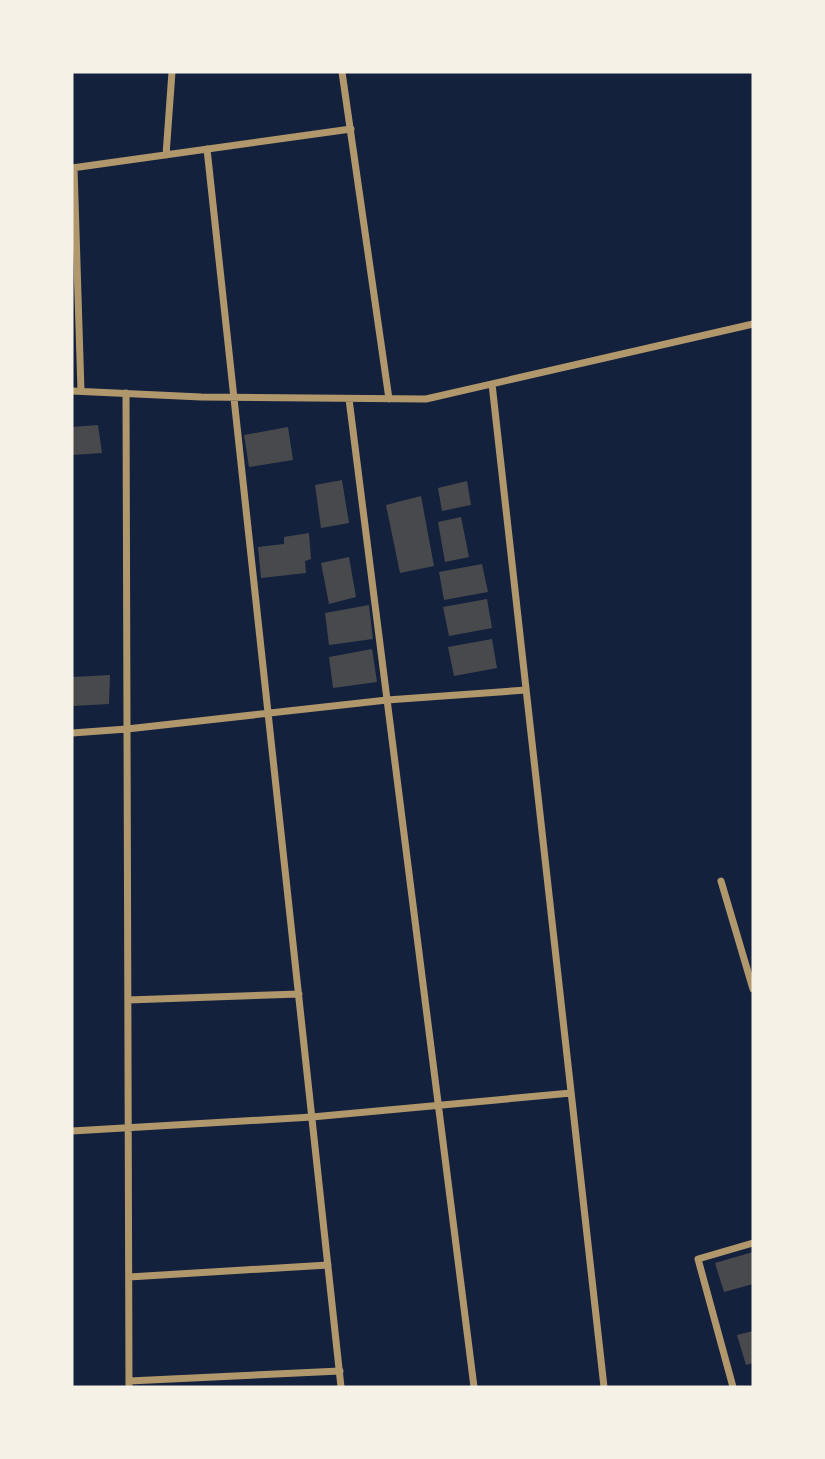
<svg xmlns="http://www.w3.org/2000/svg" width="825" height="1459" viewBox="0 0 825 1459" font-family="'Fira Sans Condensed',sans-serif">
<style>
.building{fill:#48494c}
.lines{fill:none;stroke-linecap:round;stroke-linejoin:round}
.minor{stroke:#b1986c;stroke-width:7}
</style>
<rect width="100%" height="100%" fill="#14213d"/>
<path class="building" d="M 98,425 L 102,453 L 72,455 L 72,427 Z
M 288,427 L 293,460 L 249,467 L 244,435 Z
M 342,480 L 349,523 L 321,528 L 315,485 Z
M 467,481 L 471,505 L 442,511 L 438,488 Z
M 421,496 L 434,566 L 400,573 L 386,505 Z
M 461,517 L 469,557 L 445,562 L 438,522 Z
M 309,533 L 311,559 L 305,561 L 306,573 L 261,578 L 258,547 L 284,544 L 284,537 Z
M 349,557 L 356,597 L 329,604 L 321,563 Z
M 482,564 L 488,592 L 444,600 L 439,572 Z
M 487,599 L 492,628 L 449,636 L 443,607 Z
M 369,605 L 373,639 L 329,645 L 325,613 Z
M 492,639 L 497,668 L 454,676 L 448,647 Z
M 372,649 L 377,682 L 333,688 L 329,657 Z
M 110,675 L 109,704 L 72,706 L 72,677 Z
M 753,1252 L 753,1284 L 724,1292 L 715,1263 Z
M 753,1331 L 753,1363 L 746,1365 L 737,1335 Z"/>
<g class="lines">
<path class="minor" d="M 342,72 L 389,399
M 207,149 L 341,1387
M 166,155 L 172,72
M 72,168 L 351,129
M 74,168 L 81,391
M 492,384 L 604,1387
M 72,391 L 201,397 L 426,399 L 753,324
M 126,393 L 129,1387
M 349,399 L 474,1387
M 72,733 L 127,729 L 387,700 L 526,690
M 721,881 L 753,989
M 128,1000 L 299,994
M 72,1131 L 312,1117 L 571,1093
M 129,1277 L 328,1265
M 129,1381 L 340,1371
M 733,1387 L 698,1259 L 753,1243"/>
</g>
<rect width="825" height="1459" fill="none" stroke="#f6f1e7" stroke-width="147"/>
</svg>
